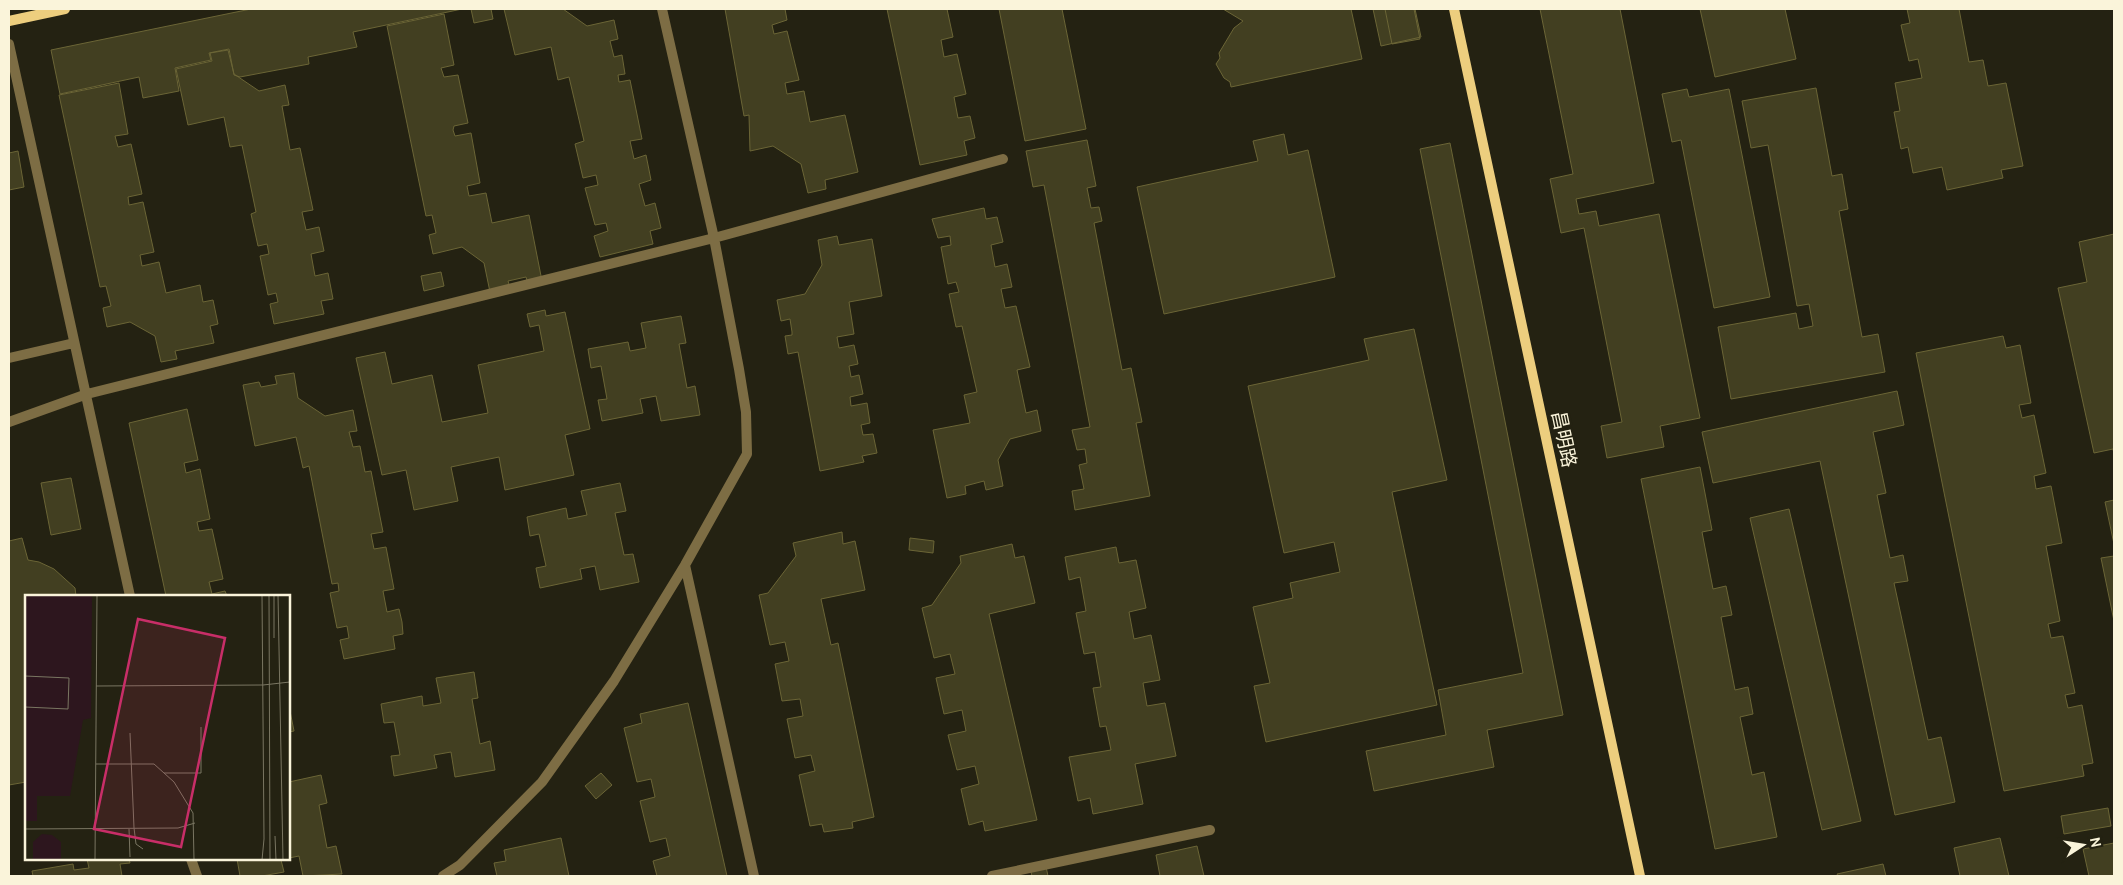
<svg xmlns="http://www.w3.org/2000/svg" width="2123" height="885" viewBox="0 0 2123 885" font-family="Cabin,'Noto Sans SC',sans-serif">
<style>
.building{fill:#423f21;stroke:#6b6536}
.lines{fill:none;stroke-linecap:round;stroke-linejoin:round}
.lane{stroke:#7d6d44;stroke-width:10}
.secondary{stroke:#edce7e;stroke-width:10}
.labels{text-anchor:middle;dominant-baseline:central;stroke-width:5;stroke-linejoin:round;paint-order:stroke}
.street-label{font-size:19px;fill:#faf4da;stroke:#242212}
.inset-road{fill:none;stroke:#7a7662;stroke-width:1}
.view{fill:#c82e68;fill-opacity:0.15;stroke:#c82e68;stroke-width:2.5}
.inset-edge{fill:none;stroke:#faf4da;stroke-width:2.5}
</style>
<rect width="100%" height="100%" fill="#242212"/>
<path class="building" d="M 251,9 L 462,9 L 353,32 L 357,47 L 308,57 L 309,64 L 240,77 L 234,75 L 229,49 L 209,53 L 211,60 L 175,68 L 179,91 L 143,98 L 139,77 L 60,94 L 51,50 Z
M 471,9 L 491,9 L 493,19 L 474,23 Z
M 504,9 L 563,9 L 587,26 L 614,20 L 618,39 L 610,41 L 614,57 L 622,55 L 625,74 L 618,75 L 619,82 L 630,80 L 642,139 L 630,141 L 634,159 L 646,155 L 651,180 L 639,184 L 645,206 L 655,203 L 661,228 L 650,231 L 653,244 L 600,257 L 594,236 L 608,231 L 606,223 L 595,225 L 585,188 L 598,185 L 596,175 L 583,178 L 575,144 L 584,141 L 569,77 L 558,80 L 551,47 L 515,55 Z
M 725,9 L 785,9 L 787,20 L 772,25 L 774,34 L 787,31 L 799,80 L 785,83 L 787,94 L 804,91 L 810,122 L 845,115 L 858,172 L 825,180 L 826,189 L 808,193 L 801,164 L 773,146 L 750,151 L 749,115 L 744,116 Z
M 887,9 L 947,9 L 953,37 L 941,40 L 944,57 L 957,54 L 966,94 L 954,97 L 958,118 L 970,116 L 975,138 L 964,141 L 967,155 L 920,165 Z
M 999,9 L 1062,9 L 1086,129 L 1025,141 Z
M 1223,9 L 1351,9 L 1362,59 L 1231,87 L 1230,82 L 1224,78 L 1216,64 L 1220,58 L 1219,53 L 1234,28 L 1243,21 Z
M 1373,9 L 1415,9 L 1421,37 L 1381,46 Z
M 1385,9 L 1414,9 L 1420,39 L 1392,44 Z
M 1540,9 L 1620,9 L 1654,183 L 1576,199 L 1579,214 L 1596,211 L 1599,226 L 1659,214 L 1700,418 L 1660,426 L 1664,447 L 1607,458 L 1601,426 L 1622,422 L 1584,228 L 1561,233 L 1550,179 L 1573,174 Z
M 1700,9 L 1785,9 L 1796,59 L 1715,77 Z
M 1907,9 L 1959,9 L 1969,62 L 1983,60 L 1988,86 L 2006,83 L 2023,166 L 2001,170 L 2003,178 L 1947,190 L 1942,167 L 1913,173 L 1908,147 L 1901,149 L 1894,112 L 1900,111 L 1895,83 L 1922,78 L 1918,59 L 1909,61 L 1901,25 L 1910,23 Z
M 444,14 L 454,65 L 441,68 L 444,77 L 458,75 L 468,123 L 454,126 L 453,130 L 455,136 L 471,133 L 480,183 L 467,186 L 469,196 L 486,193 L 492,223 L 529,215 L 542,281 L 528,284 L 526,277 L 508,281 L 510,288 L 490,292 L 484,263 L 462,247 L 433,254 L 429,235 L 436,233 L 432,215 L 426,216 L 387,26 Z
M 228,50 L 234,74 L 259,91 L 285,85 L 289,105 L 282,106 L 290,150 L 300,148 L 313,210 L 302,212 L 306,230 L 319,227 L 324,251 L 311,254 L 315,276 L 328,273 L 333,299 L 321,301 L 324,314 L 274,324 L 270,304 L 278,302 L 276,293 L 268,295 L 260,256 L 269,254 L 267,244 L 258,246 L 251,214 L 256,212 L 242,145 L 230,147 L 224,117 L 188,125 L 176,69 L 212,61 L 210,53 Z
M 119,83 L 128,134 L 115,136 L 118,147 L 131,144 L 142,194 L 128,197 L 129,205 L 143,202 L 154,252 L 140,255 L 142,266 L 159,262 L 166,293 L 200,285 L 203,302 L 213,300 L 218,324 L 210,326 L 214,343 L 175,351 L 177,359 L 161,362 L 155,336 L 130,322 L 107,327 L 103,308 L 111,306 L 106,286 L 100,287 L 59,95 Z
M 1816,88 L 1832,176 L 1842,174 L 1848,209 L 1839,211 L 1862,337 L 1878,334 L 1885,372 L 1731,399 L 1718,327 L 1796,313 L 1799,329 L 1813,326 L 1809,304 L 1797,306 L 1768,145 L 1751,148 L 1742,101 Z
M 1687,89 L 1689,97 L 1729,89 L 1770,297 L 1714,308 L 1681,140 L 1672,142 L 1662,94 Z
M 1284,134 L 1288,155 L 1308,150 L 1335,277 L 1164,314 L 1137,187 L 1258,161 L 1253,141 Z
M 1087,140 L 1096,186 L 1087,188 L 1091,208 L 1099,207 L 1102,221 L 1094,223 L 1122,370 L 1131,368 L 1142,422 L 1136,423 L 1150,496 L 1075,510 L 1072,491 L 1084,489 L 1079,465 L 1087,463 L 1085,449 L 1077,450 L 1072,430 L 1090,427 L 1044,185 L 1033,187 L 1026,151 Z
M 1450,143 L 1563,715 L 1487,730 L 1494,767 L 1374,791 L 1366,751 L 1446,735 L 1438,690 L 1523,673 L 1420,149 Z
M 18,151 L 24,187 L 9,190 L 9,153 Z
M 984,208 L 986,219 L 997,217 L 1003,242 L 991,245 L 995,267 L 1007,264 L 1012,287 L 1001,289 L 1005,308 L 1016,306 L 1030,367 L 1017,370 L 1026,413 L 1037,410 L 1041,431 L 1010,439 L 998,460 L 1003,486 L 986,490 L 984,481 L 965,486 L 966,494 L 947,498 L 933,430 L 970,423 L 964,395 L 977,392 L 962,326 L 956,327 L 949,294 L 959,292 L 956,282 L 948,284 L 941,247 L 951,245 L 950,236 L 938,238 L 932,219 Z
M 2114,234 L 2114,454 L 2113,449 L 2094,453 L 2058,288 L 2087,282 L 2079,242 Z
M 837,236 L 839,245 L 872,239 L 882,296 L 849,302 L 854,334 L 837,337 L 839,348 L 854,345 L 858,364 L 849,366 L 851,377 L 859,375 L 863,394 L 850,397 L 851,406 L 867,403 L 870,423 L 861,425 L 863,435 L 873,434 L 877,453 L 862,456 L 864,462 L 820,471 L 798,352 L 788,354 L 785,336 L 792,335 L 792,332 L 790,319 L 781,321 L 777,300 L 805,294 L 822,265 L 818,240 Z
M 441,272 L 444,286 L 424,291 L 421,276 Z
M 545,310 L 546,316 L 565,312 L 590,429 L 565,435 L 574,475 L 505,490 L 499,457 L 451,467 L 458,501 L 414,510 L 406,470 L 382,475 L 356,358 L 385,352 L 392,384 L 432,375 L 442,422 L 488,413 L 478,365 L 544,351 L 539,325 L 530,327 L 527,314 Z
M 681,316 L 686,343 L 679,344 L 687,388 L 695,386 L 700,415 L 661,421 L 656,396 L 640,399 L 643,413 L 602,421 L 598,400 L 607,399 L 601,366 L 591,368 L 588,349 L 628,342 L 630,351 L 646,348 L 641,323 Z
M 1414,329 L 1447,480 L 1392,492 L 1437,705 L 1266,742 L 1254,686 L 1270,683 L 1253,607 L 1293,598 L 1290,583 L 1340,572 L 1334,542 L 1284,553 L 1248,386 L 1369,360 L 1364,339 Z
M 2003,336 L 2006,348 L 2020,345 L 2031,403 L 2019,405 L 2022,418 L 2034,415 L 2046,473 L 2034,476 L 2036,489 L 2051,486 L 2062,543 L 2046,546 L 2060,621 L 2048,624 L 2051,638 L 2063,636 L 2075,693 L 2065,695 L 2068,708 L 2082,705 L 2093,763 L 2082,765 L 2084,776 L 2004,791 L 1916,353 Z
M 294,373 L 298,398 L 325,416 L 353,410 L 357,431 L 349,432 L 353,447 L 360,446 L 365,472 L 371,471 L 383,532 L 371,534 L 374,549 L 386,547 L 394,589 L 383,591 L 387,612 L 399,609 L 402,622 L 403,634 L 393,636 L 395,649 L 344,659 L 340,640 L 349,638 L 347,626 L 337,628 L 330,593 L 339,591 L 338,583 L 332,584 L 309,466 L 303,468 L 296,437 L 255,446 L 243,385 L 259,382 L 261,387 L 277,384 L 275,376 Z
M 1897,391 L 1904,425 L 1873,432 L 1886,493 L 1877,495 L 1890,558 L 1903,555 L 1908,581 L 1894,583 L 1928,740 L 1941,737 L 1955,802 L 1895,815 L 1820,461 L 1713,483 L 1702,432 Z
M 187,409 L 198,460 L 184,463 L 186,473 L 200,469 L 210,519 L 197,522 L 199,531 L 212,529 L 223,579 L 209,582 L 212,594 L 225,591 L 227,596 L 166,596 L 129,423 Z
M 1700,467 L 1712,530 L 1702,532 L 1713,589 L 1726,586 L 1732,615 L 1721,617 L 1735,690 L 1748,687 L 1753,714 L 1740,717 L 1752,775 L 1764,772 L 1777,837 L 1715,849 L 1641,479 Z
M 71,478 L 81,529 L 51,535 L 41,483 Z
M 620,483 L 626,511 L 615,513 L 624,555 L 633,554 L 639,582 L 600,590 L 595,566 L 580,569 L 582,579 L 540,588 L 536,568 L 546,566 L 539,534 L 530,536 L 527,517 L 566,508 L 568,519 L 587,515 L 581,491 Z
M 2114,500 L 2114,544 L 2105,502 Z
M 1789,509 L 1861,821 L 1822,830 L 1750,518 Z
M 842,532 L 843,544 L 855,541 L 865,590 L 821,599 L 831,645 L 838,643 L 874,817 L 852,822 L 853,828 L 824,832 L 822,824 L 810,826 L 799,775 L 815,771 L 811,755 L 795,758 L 787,719 L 803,716 L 800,699 L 782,701 L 775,664 L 789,661 L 785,642 L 770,645 L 759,595 L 768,593 L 796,556 L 793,543 Z
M 22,538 L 28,560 L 39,562 L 54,569 L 75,588 L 76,596 L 26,596 L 26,782 L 9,785 L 9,541 Z
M 910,538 L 934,541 L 933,553 L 909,550 Z
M 1012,544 L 1015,558 L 1024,556 L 1035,603 L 989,614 L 1037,820 L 985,831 L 983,821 L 969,825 L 961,789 L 979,784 L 975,766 L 957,770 L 948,735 L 966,731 L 962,710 L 944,714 L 936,678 L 955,674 L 950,654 L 934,658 L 922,608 L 932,605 L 961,563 L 960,556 Z
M 1116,547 L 1119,563 L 1136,560 L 1146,608 L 1129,612 L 1134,639 L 1151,635 L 1160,680 L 1143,683 L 1147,706 L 1165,703 L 1176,756 L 1135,764 L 1143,804 L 1093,814 L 1090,798 L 1078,801 L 1069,757 L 1111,750 L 1106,726 L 1100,727 L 1093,688 L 1101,687 L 1095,652 L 1084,654 L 1076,613 L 1086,611 L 1080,577 L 1069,580 L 1065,557 Z
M 2114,556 L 2114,621 L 2101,558 Z
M 474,672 L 478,698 L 472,699 L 480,744 L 490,741 L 495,770 L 455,777 L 451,752 L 434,755 L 437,768 L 394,776 L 391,756 L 400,755 L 394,722 L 384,723 L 381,704 L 422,696 L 423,706 L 441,703 L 436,678 Z
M 688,703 L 727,876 L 657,876 L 653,861 L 670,856 L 666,838 L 650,842 L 640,801 L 655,797 L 651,779 L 637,782 L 624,728 L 642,723 L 640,714 Z
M 289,706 L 294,731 L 289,732 Z
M 601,773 L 612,785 L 596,799 L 585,786 Z
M 321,775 L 327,803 L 319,805 L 327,848 L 336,846 L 342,874 L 303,876 L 299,856 L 289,858 L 289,782 Z
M 2108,808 L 2111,826 L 2064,834 L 2061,816 Z
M 561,838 L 569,876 L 497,876 L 494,863 L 506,861 L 504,850 Z
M 2000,838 L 2009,876 L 1960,876 L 1954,848 Z
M 2114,843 L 2114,876 L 2089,876 L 2083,849 Z
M 1197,846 L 1204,876 L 1160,876 L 1156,855 Z
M 87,859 L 129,859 L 130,863 L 120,864 L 122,876 L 33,876 L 32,871 L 73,864 L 74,870 L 89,868 Z
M 237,859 L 287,859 L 281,860 L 284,872 L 262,876 L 240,876 Z
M 1045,862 L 1048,876 L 1032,876 L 1029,864 Z
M 1883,864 L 1886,876 L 1838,876 L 1837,874 Z"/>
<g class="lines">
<path class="lane" d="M 9,44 L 130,596
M 9,358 L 74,343
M 9,422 L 87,394 L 714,238 L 1003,159
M 685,565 L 754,876
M 191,859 L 197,876
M 443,876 L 460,865 L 542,782 L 614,681 L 685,565 L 747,454 L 746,412 L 739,369 L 714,238 L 662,9
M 992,876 L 1210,830"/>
<path class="secondary" d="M 1454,9 L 1640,876
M 9,21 L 65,9"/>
</g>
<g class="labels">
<g class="street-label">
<text transform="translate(1564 439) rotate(78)">昌明路</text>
</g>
</g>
<g transform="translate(25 595)">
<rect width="265" height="265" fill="#242212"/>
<path d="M 0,0 L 67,0 L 66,123 L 58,125 L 45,201 L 12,201 L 12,226 L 0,226 ZM 17,239 L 27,240 L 36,247 L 36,265 L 8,265 L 8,247 Z" fill="#2d161e"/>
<path class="inset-road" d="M 244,0 L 245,265M 249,0 L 249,43M 253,0 L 258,265M 0,81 L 44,83 L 43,114 L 0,112M 71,91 L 238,90 L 265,87M 105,138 L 109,233 L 111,249 L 118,254M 71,169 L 129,169 L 149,187 L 168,218 L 169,265M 139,178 L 176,178 L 176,132M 0,234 L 153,233 L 170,228M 104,234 L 105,262M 250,241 L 251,265M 70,265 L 72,0M 237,265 L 239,244 L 237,0"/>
<path class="view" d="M 113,24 L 200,43 L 156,252 L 69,234 Z"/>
<rect width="265" height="265" class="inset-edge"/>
</g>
<rect width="2123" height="885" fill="none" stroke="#faf4da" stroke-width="20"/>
<g transform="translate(2083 845) rotate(78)" stroke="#242212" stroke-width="4" paint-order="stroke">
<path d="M0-4L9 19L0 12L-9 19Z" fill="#faf4da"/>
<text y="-8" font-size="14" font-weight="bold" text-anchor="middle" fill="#faf4da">N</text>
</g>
</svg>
